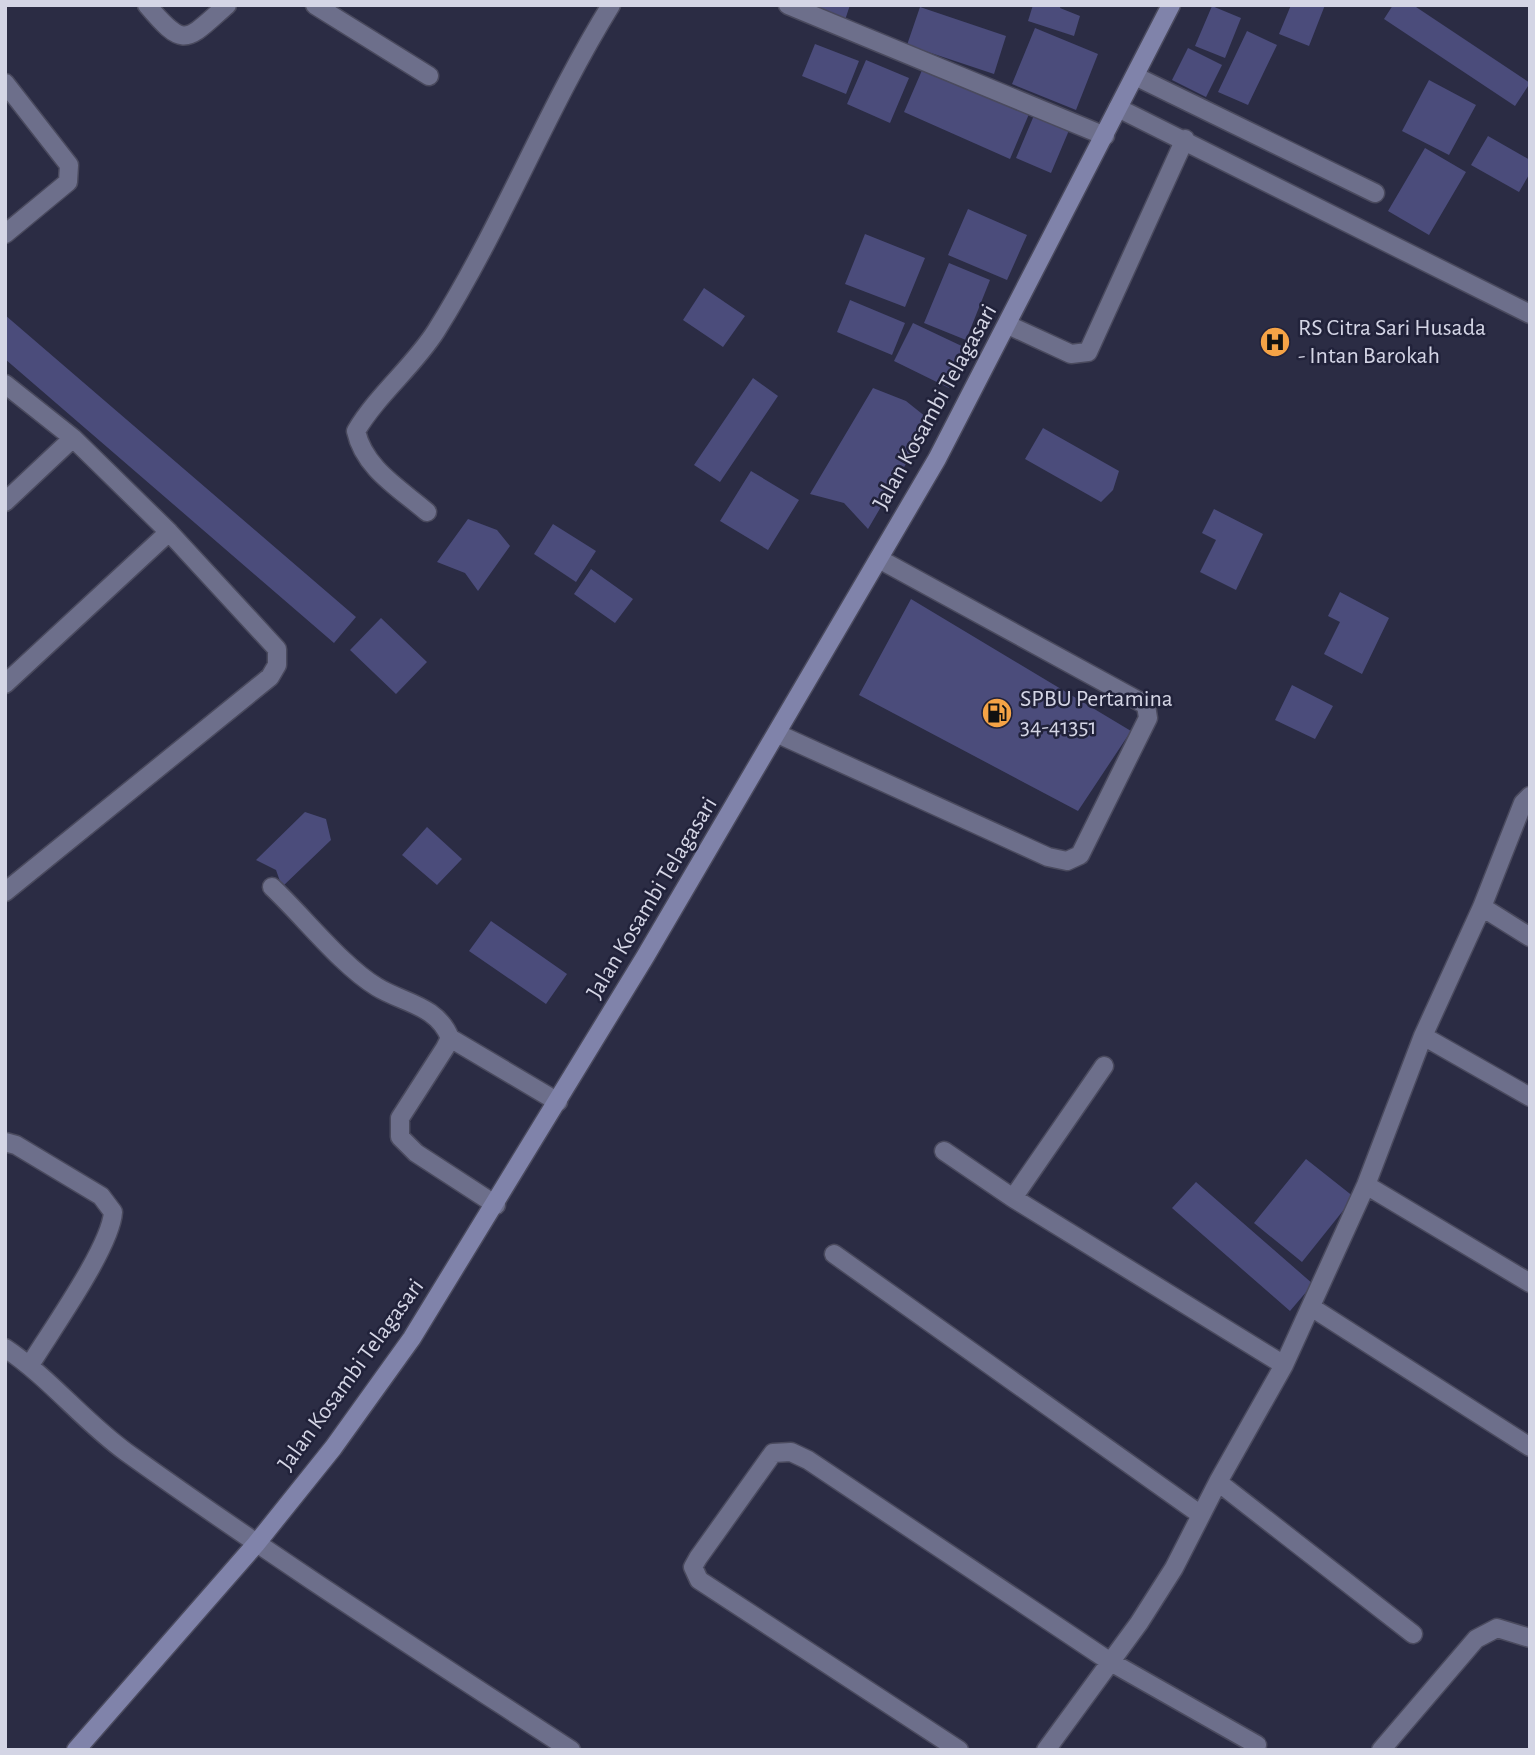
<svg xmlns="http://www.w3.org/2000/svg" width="1535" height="1755" viewBox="0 0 1535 1755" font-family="'Alegreya Sans',sans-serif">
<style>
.building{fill:#4b4c7b}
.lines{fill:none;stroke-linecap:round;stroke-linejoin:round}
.lane-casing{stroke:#4a4a5e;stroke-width:21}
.street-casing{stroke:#4a4a5e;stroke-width:21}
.secondary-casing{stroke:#4a4a5e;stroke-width:21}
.lane{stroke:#6d6f8b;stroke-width:18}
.street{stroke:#6d6f8b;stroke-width:18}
.secondary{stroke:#8083aa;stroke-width:18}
.labels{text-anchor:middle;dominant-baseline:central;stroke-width:5;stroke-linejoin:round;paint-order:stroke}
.poi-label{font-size:24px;fill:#d4d5e5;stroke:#21223a;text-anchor:start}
.street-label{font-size:24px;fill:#d4d5e5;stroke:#21223a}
</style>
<rect width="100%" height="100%" fill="#2b2c44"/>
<path class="building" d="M 796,5 L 850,5 L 844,23 Z
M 1033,5 L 1061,5 L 1060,8 L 1080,16 L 1074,36 L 1028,21 Z
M 1291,5 L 1325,5 L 1309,46 L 1279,34 Z
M 1393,5 L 1413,5 L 1530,83 L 1515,106 L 1384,19 Z
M 1212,6 L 1241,18 L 1225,58 L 1195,46 Z
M 920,7 L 1006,36 L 994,74 L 907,45 Z
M 1035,28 L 1098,54 L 1076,110 L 1012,84 Z
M 1247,31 L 1277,45 L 1248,105 L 1218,92 Z
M 815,44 L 859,61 L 846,94 L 802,76 Z
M 1188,48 L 1222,65 L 1206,97 L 1172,80 Z
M 866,60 L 909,78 L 890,123 L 847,104 Z
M 923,68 L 1029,114 L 1010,159 L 904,112 Z
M 1429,80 L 1476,105 L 1449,155 L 1402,131 Z
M 1035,113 L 1070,128 L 1051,173 L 1016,158 Z
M 1488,136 L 1530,160 L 1530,173 L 1519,192 L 1471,165 Z
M 1425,148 L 1466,172 L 1429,235 L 1388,211 Z
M 968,209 L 1027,235 L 1007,280 L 948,255 Z
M 865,234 L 925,258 L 905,307 L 845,284 Z
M 949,263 L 990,280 L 966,340 L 924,323 Z
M 704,288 L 745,316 L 723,347 L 683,320 Z
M 850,300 L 905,323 L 892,355 L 837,332 Z
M 5,315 L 356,617 L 334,643 L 5,359 Z
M 913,323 L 968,349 L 949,388 L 894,361 Z
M 753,378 L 778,396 L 720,482 L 694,465 Z
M 873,388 L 906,401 L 931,421 L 868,529 L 844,503 L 810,494 Z
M 1043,428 L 1119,471 L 1113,490 L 1101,502 L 1025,459 Z
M 751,471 L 799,500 L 768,550 L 720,521 Z
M 1214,509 L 1263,534 L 1236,590 L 1200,572 L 1216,540 L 1202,533 Z
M 468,519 L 497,530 L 510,546 L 478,591 L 465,573 L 437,562 Z
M 553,524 L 596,551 L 576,582 L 534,554 Z
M 591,569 L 633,599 L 615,623 L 574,594 Z
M 1340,592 L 1389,618 L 1362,674 L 1324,654 L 1340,622 L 1328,616 Z
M 911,599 L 1131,731 L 1078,811 L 859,695 Z
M 381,618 L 427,662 L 396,694 L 350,650 Z
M 1292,685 L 1333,706 L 1315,739 L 1275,720 Z
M 305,812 L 326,819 L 331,840 L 282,887 L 276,870 L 256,860 Z
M 427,827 L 462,859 L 437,885 L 402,855 Z
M 491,921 L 567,974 L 546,1004 L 469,951 Z
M 1306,1159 L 1354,1197 L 1302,1262 L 1254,1223 Z
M 1196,1182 L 1313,1284 L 1290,1311 L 1172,1208 Z"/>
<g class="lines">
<g class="lane-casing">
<path id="lane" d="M 1135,76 L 1375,193
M 1118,108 L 1530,314
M 1008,325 L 1071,354 L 1088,352 L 1185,139
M 778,734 L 1048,857 L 1067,861 L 1080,855 L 1148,718 L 1146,705 L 879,559"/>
</g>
<g class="street-casing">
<path id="street" d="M 147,5 C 185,50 186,41 227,5
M 315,5 L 429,76
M 788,5 L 1105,136
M 5,83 L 69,165 L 68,182 L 5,234
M 5,384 L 73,438
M 5,502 L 73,438 L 169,532 L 277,649 L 277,665 L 270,677 L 5,892
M 427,512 C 399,488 364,468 356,431 C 378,394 413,367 436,331 C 502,226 546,110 611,5
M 5,684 L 169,532
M 272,887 C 303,916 342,966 377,987 C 403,1003 437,1005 450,1038 L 445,1048 L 400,1118 L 400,1137 L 416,1153 L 496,1205
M 1482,907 L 1530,937
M 1423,1036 L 1530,1097
M 450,1038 L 558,1102
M 5,1142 L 16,1145 L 101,1196 L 113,1212 C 111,1247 50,1332 30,1365
M 944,1151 L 1013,1198 L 1284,1365
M 1366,1185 L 1530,1283
M 1013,1198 L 1104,1066
M 834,1254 L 1201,1515
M 1311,1307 L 1530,1447
M 5,1348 C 50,1378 83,1421 126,1452 C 271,1556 421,1652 571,1750
M 1218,1482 L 1413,1634
M 959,1750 L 699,1580 L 693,1567 L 698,1558 L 773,1453 L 791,1452 L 808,1460 L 1109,1661 L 1257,1745
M 1046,1750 L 1139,1623 L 1174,1568 L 1218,1482 L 1284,1365 L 1366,1185 L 1423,1036 L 1482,907 L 1523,803 L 1530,796
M 1381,1750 L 1476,1639 L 1497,1628 L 1530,1638"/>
</g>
<g class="secondary-casing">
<path id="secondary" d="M 76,1750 L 256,1544 L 333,1448 L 412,1338 L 645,957 L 937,459 L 1171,5"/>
</g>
<use href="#lane" class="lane"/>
<use href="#street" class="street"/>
<use href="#secondary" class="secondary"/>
</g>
<defs>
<g id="hospital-disc" transform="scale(1.575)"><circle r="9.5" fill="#f5a346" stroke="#21223a"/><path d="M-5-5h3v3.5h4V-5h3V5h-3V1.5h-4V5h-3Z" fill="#111"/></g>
<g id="fuel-disc" transform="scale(1.575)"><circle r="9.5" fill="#f5a346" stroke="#21223a"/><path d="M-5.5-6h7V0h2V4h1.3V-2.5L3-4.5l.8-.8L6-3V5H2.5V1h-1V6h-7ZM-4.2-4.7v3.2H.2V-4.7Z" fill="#111"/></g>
</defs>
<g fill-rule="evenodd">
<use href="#hospital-disc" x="1275" y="342"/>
<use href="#fuel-disc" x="997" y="713"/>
</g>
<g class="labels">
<g class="poi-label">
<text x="1298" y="328">RS Citra Sari Husada<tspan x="1298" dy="28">- Intan Barokah</tspan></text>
<text x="1020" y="699">SPBU Pertamina<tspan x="1020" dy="28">34-41351</tspan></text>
</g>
<g class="street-label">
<text transform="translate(935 407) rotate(-61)">Jalan Kosambi Telagasari</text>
<text transform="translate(652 898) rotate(-59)">Jalan Kosambi Telagasari</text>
<text transform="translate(351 1375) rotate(-54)">Jalan Kosambi Telagasari</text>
</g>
</g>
<rect width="1535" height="1755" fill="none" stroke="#d4d5e5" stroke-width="14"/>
</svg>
